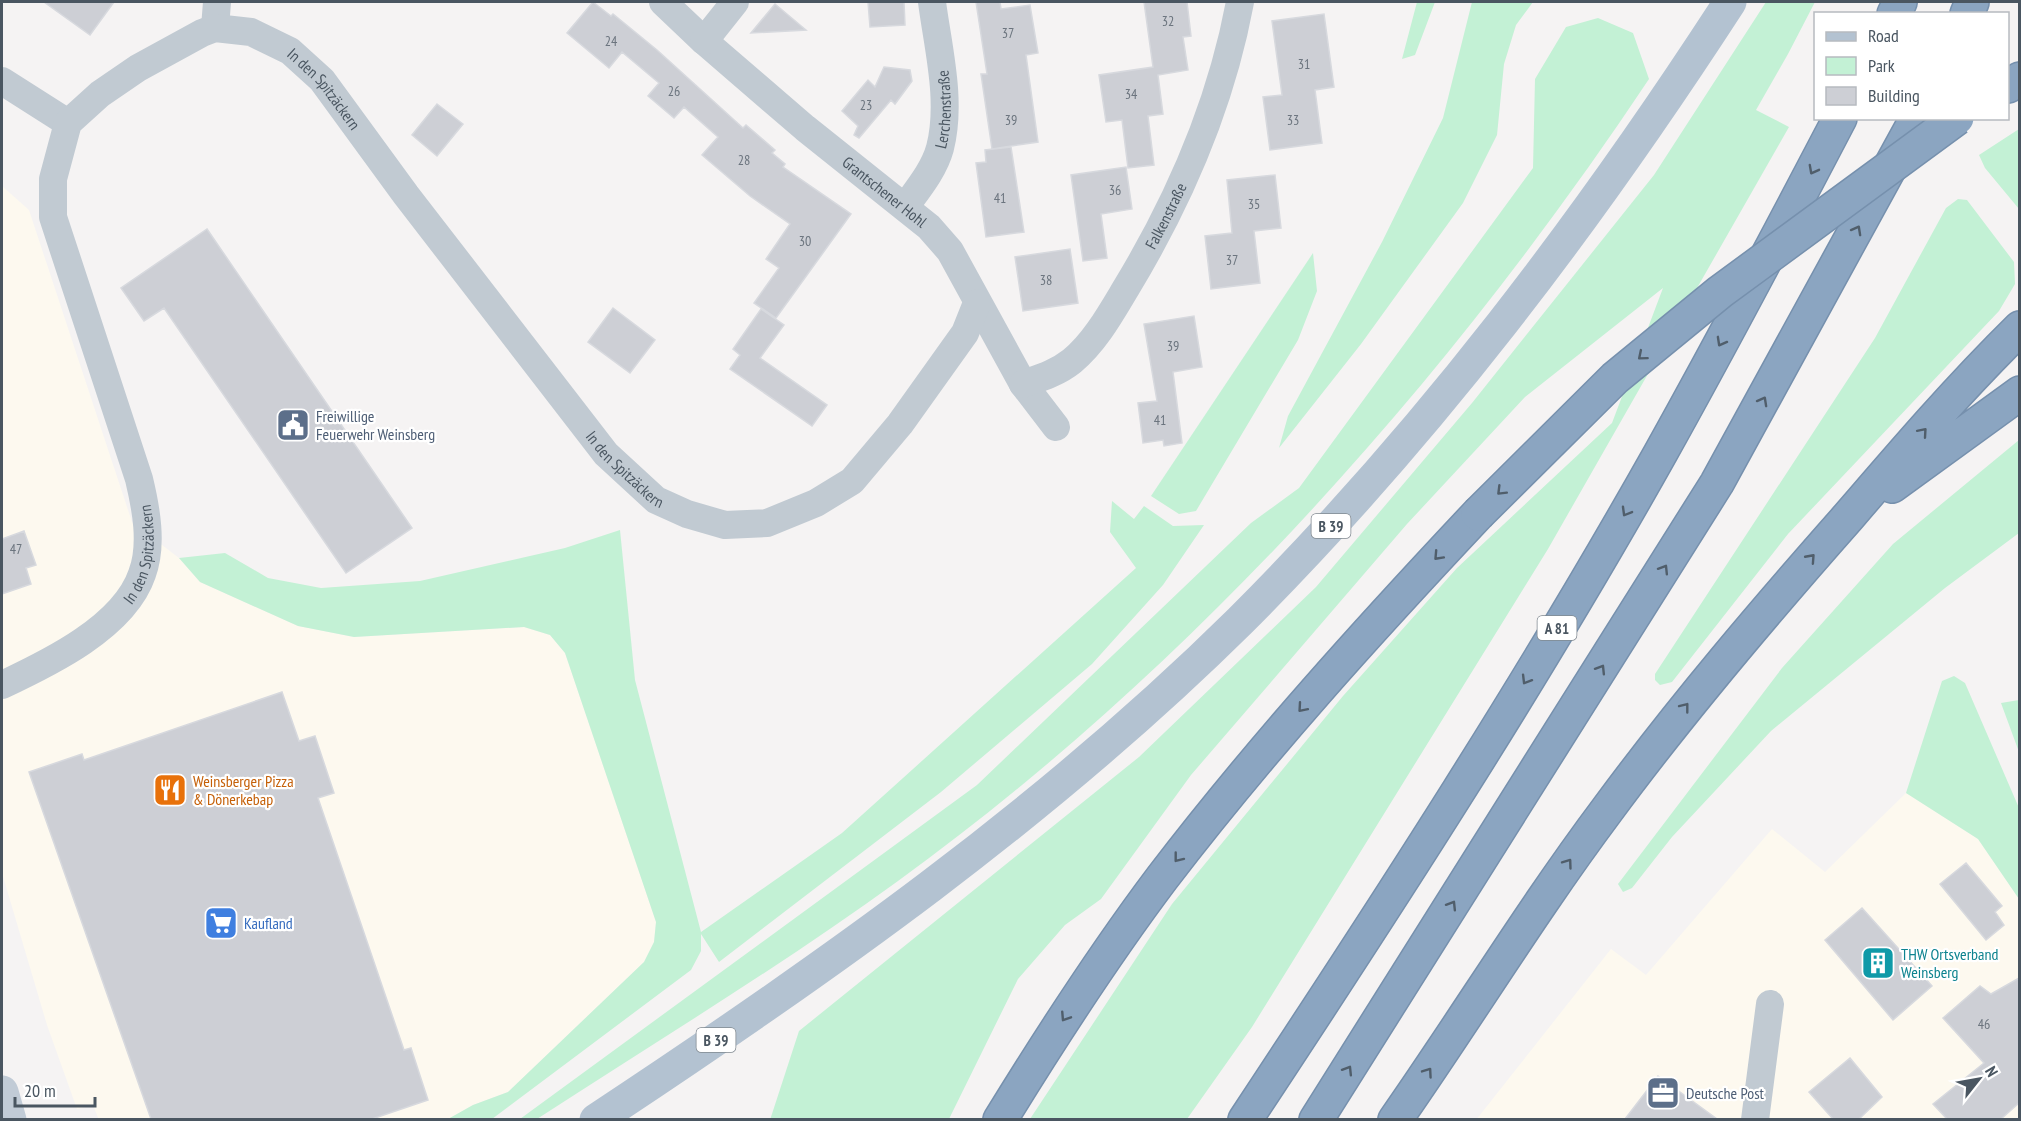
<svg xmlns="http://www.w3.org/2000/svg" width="2021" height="1121" viewBox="0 0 2021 1121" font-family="'PT Sans Narrow',sans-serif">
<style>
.commercial{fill:#fdf9ef}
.green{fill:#c3f1d5}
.building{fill:#cdcfd5;stroke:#d7d9de;stroke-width:1.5}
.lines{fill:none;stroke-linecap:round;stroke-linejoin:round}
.highway-casing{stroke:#7690ad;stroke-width:36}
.street{stroke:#c1cad2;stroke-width:28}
.secondary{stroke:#c1cbd6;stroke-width:33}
.primary{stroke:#b3c2d1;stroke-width:33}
.highway{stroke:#8ba5c1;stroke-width:33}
.highway-bridge-casing{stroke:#7690ad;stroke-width:36;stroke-linecap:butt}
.highway-bridge{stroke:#8ba5c1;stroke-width:33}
.oneway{stroke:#505e6b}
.labels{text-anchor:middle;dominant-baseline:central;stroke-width:4.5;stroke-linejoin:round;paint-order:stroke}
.number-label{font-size:14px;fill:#6b747e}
.shield{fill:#fff;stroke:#808990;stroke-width:1.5}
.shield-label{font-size:15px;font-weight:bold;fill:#4a5661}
.street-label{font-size:16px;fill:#4a5661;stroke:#fff}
.service-label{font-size:16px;fill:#4e5e75;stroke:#fff;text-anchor:start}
.food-label{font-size:16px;fill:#c56008;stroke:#fff;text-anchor:start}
.shop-label{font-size:16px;fill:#366cbe;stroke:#fff;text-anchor:start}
.culture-label{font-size:16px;fill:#0d838f;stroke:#fff;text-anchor:start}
</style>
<rect width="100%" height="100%" fill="#f5f3f3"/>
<path class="commercial" d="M 2,186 L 29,210 L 132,522 L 179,558 L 200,582 L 298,626 L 354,637 L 524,627 L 550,635 L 565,653 L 656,922 L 654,942 L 644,962 L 508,1092 L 473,1105 L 448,1120 L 99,1120 L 93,1105 L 77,1109 L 47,1025 L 2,873 Z
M 1906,793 L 1978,839 L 2019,899 L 2019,1119 L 1476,1120 L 1611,949 L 1646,975 L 1772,829 L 1825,872 Z"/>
<path class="green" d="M 1417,2 L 1435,2 L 1415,55 L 1402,59 Z
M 1472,2 L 1533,2 L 1516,25 L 1504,64 L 1497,135 L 1463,203 L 1361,344 L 1279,448 L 1288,416 L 1382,242 L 1443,118 Z
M 1766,2 L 1815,2 L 1788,54 L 1756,110 L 1789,127 L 1548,549 L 1252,1027 L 1187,1119 L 1030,1119 L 1172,904 L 1343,696 L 1457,568 L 1612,423 L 1663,288 L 1525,397 L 1407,524 L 1191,775 L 1101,899 L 1065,925 L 1018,979 L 949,1119 L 770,1120 L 799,1031 L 1139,757 L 1316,587 L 1472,403 L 1654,175 Z
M 1598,18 L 1633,33 L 1649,79 C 1448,381 1192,668 898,881 C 781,966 657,1041 537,1119 L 520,1119 L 977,785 L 1251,523 L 1299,488 L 1533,168 L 1535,79 L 1566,27 Z
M 2019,129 L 2019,209 L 1985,168 L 1979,155 Z
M 1958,199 L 1967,200 L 2014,262 L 2015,284 L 1999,311 L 1788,534 L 1672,682 L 1660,685 L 1655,680 L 1655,674 L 1875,338 L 1946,208 Z
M 1313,253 L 1317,291 L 1298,340 L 1196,511 L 1179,514 L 1151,496 Z
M 2019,440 L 2019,533 L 1945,588 L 1771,731 L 1672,837 L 1632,888 L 1623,892 L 1618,884 L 1782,668 L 1893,544 Z
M 1112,501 L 1134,519 L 1144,506 L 1173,526 L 1204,525 L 1163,585 L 1092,664 L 941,792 L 719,962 L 701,934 L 701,951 L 691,970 L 492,1119 L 448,1119 L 473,1105 L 508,1092 L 644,962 L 654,942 L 656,922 L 565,653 L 550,635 L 524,627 L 354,637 L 298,626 L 200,582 L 179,558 L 225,553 L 268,578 L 321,588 L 420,581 L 565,548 L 620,530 L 635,680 L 701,932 L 842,833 L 1136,568 L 1110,532 Z
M 1954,676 L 1965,683 L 2019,808 L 2019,899 L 1978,839 L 1906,793 L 1942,681 Z
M 2019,700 L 2020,700 L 2019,752 L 2001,703 Z"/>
<path class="building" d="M 44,2 L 114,2 L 90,35 Z
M 593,2 L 611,16 L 613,14 L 657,50 L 743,128 L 746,125 L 775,150 L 772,153 L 785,164 L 783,167 L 851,214 L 776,318 L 754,303 L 779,268 L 766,259 L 790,224 L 750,196 L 702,155 L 718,137 L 684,107 L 674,118 L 648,96 L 659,83 L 622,52 L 609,68 L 567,33 Z
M 868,2 L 904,2 L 905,25 L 870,27 Z
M 976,2 L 1000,2 L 1001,9 L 1030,5 L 1038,53 L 1026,55 L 1038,142 L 992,149 L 981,74 L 987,74 Z
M 1144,2 L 1187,2 L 1191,36 L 1183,37 L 1188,70 L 1158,75 L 1163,114 L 1148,116 L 1154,165 L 1128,168 L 1122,120 L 1106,122 L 1099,75 L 1153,67 Z
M 775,4 L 806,30 L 751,33 Z
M 1324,14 L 1334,87 L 1315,90 L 1322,143 L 1270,150 L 1263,97 L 1282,95 L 1272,21 Z
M 884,67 L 910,70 L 912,81 L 895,104 L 891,100 L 859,138 L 854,135 L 858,126 L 842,111 L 868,80 L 875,87 Z
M 437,104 L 463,124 L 437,156 L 412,135 Z
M 1011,147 L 1024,232 L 986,237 L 976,163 L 986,162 L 985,150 Z
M 1126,167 L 1132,209 L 1101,214 L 1107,258 L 1083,261 L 1071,175 Z
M 1275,175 L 1281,228 L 1254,231 L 1260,283 L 1211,289 L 1205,236 L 1232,233 L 1227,180 Z
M 207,229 L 412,528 L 346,573 L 164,308 L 144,321 L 121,288 Z
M 1070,249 L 1078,303 L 1023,311 L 1015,257 Z
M 613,308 L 655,340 L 630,373 L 588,342 Z
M 761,309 L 784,325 L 760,358 L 827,405 L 812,426 L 730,369 L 740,355 L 733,349 Z
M 1194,316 L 1202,367 L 1173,372 L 1182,443 L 1164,446 L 1163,440 L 1143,443 L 1138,403 L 1157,401 L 1144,324 Z
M 24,531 L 36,565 L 26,568 L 31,584 L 2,594 L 2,539 Z
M 282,692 L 299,741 L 315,736 L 334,793 L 318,798 L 404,1050 L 411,1048 L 428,1100 L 372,1119 L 151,1119 L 29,772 L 82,754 L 84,760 Z
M 1966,863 L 2002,906 L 1995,912 L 2004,925 L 1986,940 L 1940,884 Z
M 1862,908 L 1932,986 L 1893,1020 L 1825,940 Z
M 2019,978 L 2019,1103 L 2001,1119 L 1947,1119 L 1933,1104 L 1984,1063 L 1943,1018 L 1980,986 L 1991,994 Z
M 1850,1058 L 1882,1097 L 1859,1119 L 1833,1119 L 1809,1092 Z
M 1658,1076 L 1717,1119 L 1625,1119 Z"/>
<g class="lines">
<g class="highway-casing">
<path id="highway" d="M 1894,14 L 1900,2
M 1967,14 L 1972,2
M 2008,86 L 2020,79
M 1892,486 L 2020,393
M 1000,1120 C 1051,1037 1104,955 1162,878 C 1260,750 1368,631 1478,514
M 1245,1120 C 1389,902 1532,682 1660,454 C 1722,343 1781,231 1840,118
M 1316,1120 L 1717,483 L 1917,118
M 1395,1120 C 1467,1017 1532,910 1607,810 C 1683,707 1765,611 1849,516 C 1904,452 1959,388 2020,328"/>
</g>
<g class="street">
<path id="s1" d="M 663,2 L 704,41 L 805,128 L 929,227 L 950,251 L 1023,384 L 1056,427"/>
<path d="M 215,28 L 217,2"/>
<path d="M 704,41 L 735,2"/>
<path d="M 2,81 L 68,123"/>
<path id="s2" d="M 905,207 C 918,189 934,170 940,148 C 952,101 938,48 932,2"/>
<path id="s3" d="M 1023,384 C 1040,378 1057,373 1072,361 C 1095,342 1111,313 1126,288 C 1180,199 1221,104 1240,2"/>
<path id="s4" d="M 2,685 C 49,663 124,627 142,574 C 153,545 146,508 139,479 L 53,217 L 53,179 L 68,123 L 100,94 L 138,68 L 202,33 L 215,28 L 251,32 L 290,51 L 322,80 L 406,195 L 606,454 L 656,500 L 687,514 L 725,525 L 767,523 L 816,503 L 852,481 L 900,424 L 965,333 L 977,303"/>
<path d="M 1755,1120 L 1770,1004"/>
</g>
<path class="secondary" d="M 2,1092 L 10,1120"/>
<path class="primary" d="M 596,1120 C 823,970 1046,813 1240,621 C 1427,434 1586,224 1730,2"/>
<use href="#highway" class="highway"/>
<g class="highway-bridge-casing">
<path id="highway-bridge" d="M 1478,514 L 1615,378 L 1720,292 L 1957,118"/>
</g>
<use href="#highway-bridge" class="highway-bridge"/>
</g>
<defs><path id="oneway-chevron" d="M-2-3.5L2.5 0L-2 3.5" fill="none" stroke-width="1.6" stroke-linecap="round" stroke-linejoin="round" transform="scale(1.5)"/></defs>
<g class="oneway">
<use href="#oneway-chevron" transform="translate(1813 170) rotate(118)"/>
<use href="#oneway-chevron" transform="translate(1857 230) rotate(-61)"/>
<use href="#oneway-chevron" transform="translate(1721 342) rotate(119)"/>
<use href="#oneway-chevron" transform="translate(1642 356) rotate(140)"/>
<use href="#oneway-chevron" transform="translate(1763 401) rotate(-61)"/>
<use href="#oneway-chevron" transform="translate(1923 432) rotate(-49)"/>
<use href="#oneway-chevron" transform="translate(1501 491) rotate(135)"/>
<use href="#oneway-chevron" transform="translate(1626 512) rotate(120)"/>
<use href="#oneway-chevron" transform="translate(1438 556) rotate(133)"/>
<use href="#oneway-chevron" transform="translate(1811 558) rotate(-48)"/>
<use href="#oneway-chevron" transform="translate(1664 569) rotate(-58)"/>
<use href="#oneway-chevron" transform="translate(1601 669) rotate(-58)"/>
<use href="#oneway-chevron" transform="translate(1526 680) rotate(121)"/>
<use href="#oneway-chevron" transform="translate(1685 707) rotate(-52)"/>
<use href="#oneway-chevron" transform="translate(1302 708) rotate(131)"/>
<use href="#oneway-chevron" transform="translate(1178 858) rotate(128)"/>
<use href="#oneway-chevron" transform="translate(1568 863) rotate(-54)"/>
<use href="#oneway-chevron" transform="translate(1452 905) rotate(-58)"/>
<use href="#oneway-chevron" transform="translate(1065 1017) rotate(123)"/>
<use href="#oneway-chevron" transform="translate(1348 1070) rotate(-58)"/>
<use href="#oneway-chevron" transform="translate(1428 1072) rotate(-55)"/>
</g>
<defs>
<g id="civic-square" transform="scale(1.725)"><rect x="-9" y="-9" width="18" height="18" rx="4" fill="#5c6f8a" stroke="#fff"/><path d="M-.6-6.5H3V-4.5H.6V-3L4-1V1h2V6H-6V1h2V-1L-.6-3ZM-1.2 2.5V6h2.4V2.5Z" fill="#fff"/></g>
<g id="restaurant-square" transform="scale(1.725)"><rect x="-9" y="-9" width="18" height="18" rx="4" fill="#e8710a" stroke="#fff"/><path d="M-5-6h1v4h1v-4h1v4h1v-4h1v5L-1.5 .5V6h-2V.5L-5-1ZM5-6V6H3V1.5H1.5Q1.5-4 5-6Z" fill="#fff"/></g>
<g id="supermarket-square" transform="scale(1.725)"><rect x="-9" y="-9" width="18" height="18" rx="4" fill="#3f7fe0" stroke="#fff"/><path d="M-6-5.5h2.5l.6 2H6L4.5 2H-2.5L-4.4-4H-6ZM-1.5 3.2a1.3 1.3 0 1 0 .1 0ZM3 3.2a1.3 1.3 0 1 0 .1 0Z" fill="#fff"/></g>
<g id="building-square" transform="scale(1.725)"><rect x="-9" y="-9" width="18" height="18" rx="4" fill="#0f9aa8" stroke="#fff"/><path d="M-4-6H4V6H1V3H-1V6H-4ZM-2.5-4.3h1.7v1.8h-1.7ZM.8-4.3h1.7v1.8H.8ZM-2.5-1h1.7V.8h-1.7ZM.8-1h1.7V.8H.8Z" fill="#fff"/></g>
<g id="office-square" transform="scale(1.725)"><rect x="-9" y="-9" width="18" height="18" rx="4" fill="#5c6f8a" stroke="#fff"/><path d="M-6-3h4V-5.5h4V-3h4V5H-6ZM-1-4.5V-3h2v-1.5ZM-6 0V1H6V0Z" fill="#fff"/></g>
</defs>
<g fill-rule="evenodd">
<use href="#civic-square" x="293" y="425"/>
<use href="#restaurant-square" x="170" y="790"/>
<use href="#supermarket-square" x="221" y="923"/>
<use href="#building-square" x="1878" y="963"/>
<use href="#office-square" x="1663" y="1093"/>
</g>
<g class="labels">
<g class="number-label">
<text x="1168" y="21">32</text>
<text x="1008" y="33">37</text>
<text x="611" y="41">24</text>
<text x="1304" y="64">31</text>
<text x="674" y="91">26</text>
<text x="1131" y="94">34</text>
<text x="866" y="105">23</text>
<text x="1011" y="120">39</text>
<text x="1293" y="120">33</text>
<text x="744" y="160">28</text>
<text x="1115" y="190">36</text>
<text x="1000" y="198">41</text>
<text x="1254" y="204">35</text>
<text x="805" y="241">30</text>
<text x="1232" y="260">37</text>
<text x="1046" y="280">38</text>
<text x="1173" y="346">39</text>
<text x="1160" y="420">41</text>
<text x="16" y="549">47</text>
<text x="1984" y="1024">46</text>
</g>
<g class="shield">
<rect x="1311.5" y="514" width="39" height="24" rx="4.5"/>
<rect x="1537.5" y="616" width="39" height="24" rx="4.5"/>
<rect x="696.5" y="1028" width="39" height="24" rx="4.5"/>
</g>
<g class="shield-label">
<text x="1331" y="526">B 39</text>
<text x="1557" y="628">A 81</text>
<text x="716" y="1040">B 39</text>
</g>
<g class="street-label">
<text stroke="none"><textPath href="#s4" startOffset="958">In den Spitzäckern</textPath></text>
<text stroke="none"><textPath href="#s2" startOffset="108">Lerchenstraße</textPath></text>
<text stroke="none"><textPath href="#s1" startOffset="292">Grantschener Hohl</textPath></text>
<text stroke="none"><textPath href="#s3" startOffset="228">Falkenstraße</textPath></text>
<text stroke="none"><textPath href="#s4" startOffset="1444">In den Spitzäckern</textPath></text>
<text stroke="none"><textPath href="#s4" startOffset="202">In den Spitzäckern</textPath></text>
</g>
<g class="service-label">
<text x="316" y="416">Freiwillige<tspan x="316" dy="18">Feuerwehr Weinsberg</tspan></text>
<text x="1686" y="1093">Deutsche Post</text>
</g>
<g class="food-label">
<text x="193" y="781">Weinsberger Pizza<tspan x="193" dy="18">&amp; Dönerkebap</tspan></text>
</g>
<g class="shop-label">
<text x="244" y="923">Kaufland</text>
</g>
<g class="culture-label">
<text x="1901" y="954">THW Ortsverband<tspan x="1901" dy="18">Weinsberg</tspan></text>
</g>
</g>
<rect width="2021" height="1121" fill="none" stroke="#4a5661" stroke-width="6"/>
<rect x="1814" y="12" width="195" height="108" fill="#ffffff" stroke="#b7bbc0" stroke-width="1.5"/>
<rect x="1826" y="32" width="30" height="9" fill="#b3c2d1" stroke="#b7bbc0" stroke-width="1.5"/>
<text x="1868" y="42" font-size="18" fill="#4a5661">Road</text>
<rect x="1826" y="57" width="30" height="18" fill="#c3f1d5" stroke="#b7bbc0" stroke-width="1.5"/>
<text x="1868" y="72" font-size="18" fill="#4a5661">Park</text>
<rect x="1826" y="87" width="30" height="18" fill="#cdcfd5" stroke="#b7bbc0" stroke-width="1.5"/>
<text x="1868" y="102" font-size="18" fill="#4a5661">Building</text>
<g transform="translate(1979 1079) rotate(59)" stroke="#ffffff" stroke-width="4.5" paint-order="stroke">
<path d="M0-4.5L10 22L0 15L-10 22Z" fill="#4a5661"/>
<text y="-9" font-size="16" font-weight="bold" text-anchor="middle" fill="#4a5661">N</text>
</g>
<path d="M15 1097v9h80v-9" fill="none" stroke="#4a5661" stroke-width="3"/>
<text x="24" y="1097" font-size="18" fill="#4a5661" stroke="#ffffff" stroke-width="4.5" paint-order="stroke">20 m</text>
</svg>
